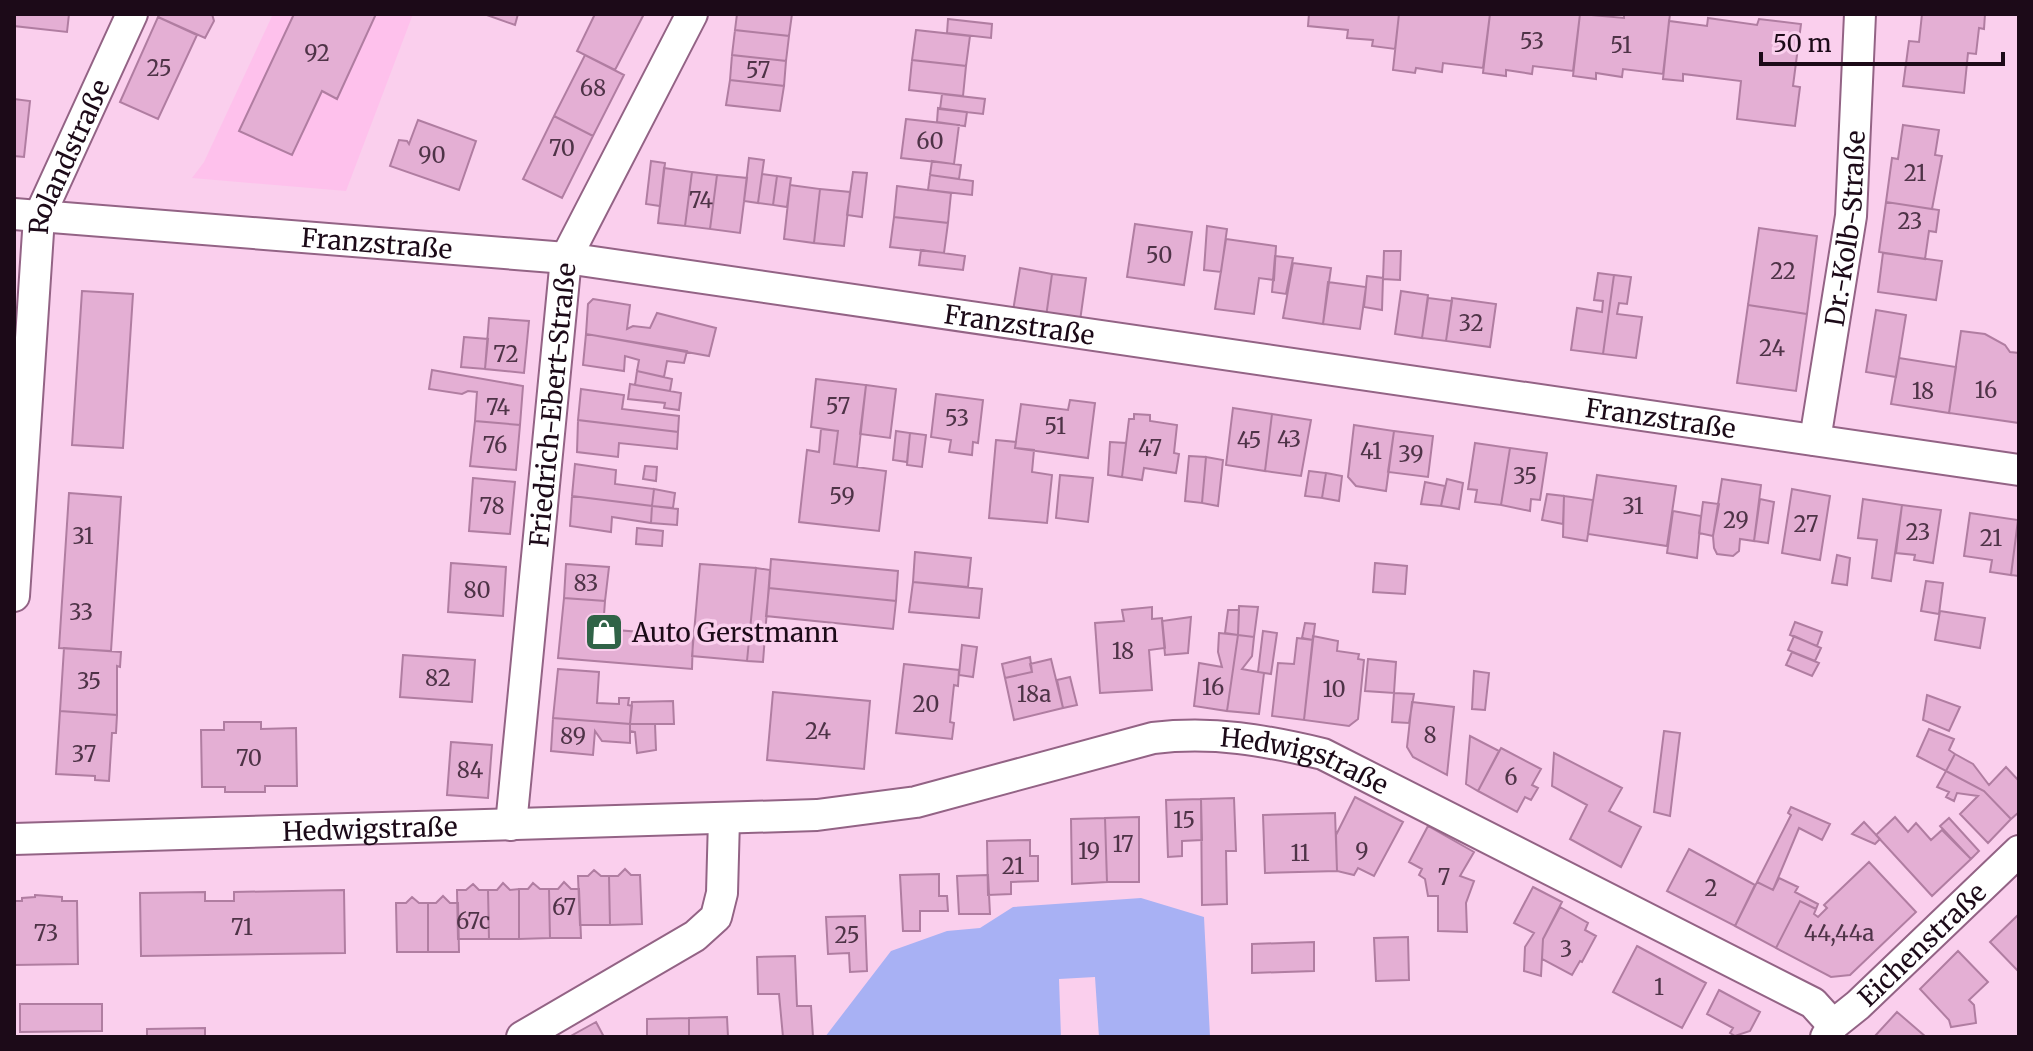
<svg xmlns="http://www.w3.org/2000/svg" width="2033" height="1051" viewBox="0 0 2033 1051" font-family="Merriweather,serif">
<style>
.built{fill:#fec1ec}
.green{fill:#a8b1f4}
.building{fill:#e4afd4;stroke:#b07da1;stroke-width:2}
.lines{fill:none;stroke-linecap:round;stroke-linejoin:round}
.street-casing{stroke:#936385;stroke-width:34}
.street{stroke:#fff;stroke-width:30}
.labels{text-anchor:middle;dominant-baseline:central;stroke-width:7;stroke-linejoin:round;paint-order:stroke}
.number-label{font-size:22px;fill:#4e3347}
.street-label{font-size:26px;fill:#1c0a18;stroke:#facfed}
.poi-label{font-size:26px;fill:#1c0a18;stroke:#facfed;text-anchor:start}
</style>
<rect width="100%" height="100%" fill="#facfed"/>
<path class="built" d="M 273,14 L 413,14 L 346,191 L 192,178 L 204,162 Z"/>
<path class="green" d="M 1141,898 L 1204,917 L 1210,1037 L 1099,1037 L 1095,977 L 1059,979 L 1061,1037 L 825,1037 L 891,951 L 947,931 L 980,928 L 1013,907 Z"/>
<path class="building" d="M 14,14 L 69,14 L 67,32 L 14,26 Z
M 160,14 L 212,14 L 214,21 L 205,38 L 158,17 Z
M 294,14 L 376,14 L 337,99 L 322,91 L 292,155 L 239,131 Z
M 484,14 L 518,14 L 515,25 Z
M 595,14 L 644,14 L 615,70 L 577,51 Z
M 737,14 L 792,14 L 789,36 L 735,30 Z
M 1309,14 L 1399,14 L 1395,49 L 1372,46 L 1373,40 L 1347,38 L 1348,30 L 1308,26 Z
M 1399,14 L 1490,14 L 1483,68 L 1443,63 L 1442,72 L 1416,68 L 1415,73 L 1393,70 Z
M 1490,14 L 1580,14 L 1573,71 L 1533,66 L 1532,74 L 1506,70 L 1506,76 L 1483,73 Z
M 1580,14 L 1624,18 L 1624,14 L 1670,14 L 1663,74 L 1623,69 L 1622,77 L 1596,73 L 1596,79 L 1573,76 Z
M 1922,14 L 1985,14 L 1984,29 L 1979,28 L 1976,54 L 1968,53 L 1964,93 L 1903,86 L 1909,41 L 1919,42 Z
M 158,17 L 197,35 L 158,119 L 120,102 Z
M 1708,18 L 1757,25 L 1759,19 L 1801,24 L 1793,86 L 1800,87 L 1795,126 L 1737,119 L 1741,81 L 1683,74 L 1683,81 L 1663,79 L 1669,21 L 1707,26 Z
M 948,19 L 992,24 L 991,38 L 947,33 Z
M 735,30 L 789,36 L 786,61 L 732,55 Z
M 916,30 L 970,36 L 966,66 L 912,60 Z
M 585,55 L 624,75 L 593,136 L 554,116 Z
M 732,55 L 786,61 L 784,86 L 730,80 Z
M 912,60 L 966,66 L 963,96 L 909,90 Z
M 730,80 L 784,86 L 780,111 L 726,105 Z
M 942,94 L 985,99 L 983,114 L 940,109 Z
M 14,99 L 30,101 L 24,157 L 14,156 Z
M 938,108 L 967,112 L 965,126 L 937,122 Z
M 554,116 L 593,136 L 562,198 L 523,179 Z
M 906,119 L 959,125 L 954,164 L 901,158 Z
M 418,120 L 476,141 L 459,190 L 390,166 L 399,140 L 407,141 L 409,144 Z
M 1903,125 L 1939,130 L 1935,155 L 1942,156 L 1932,209 L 1886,202 L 1892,158 L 1898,159 Z
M 749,158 L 764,160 L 758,203 L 744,201 Z
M 651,161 L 665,163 L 660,206 L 646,204 Z
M 932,161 L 961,165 L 959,179 L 930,175 Z
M 664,168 L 692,172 L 685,226 L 658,223 Z
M 692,172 L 717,175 L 710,229 L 685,226 Z
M 853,172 L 867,173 L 862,217 L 847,215 Z
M 762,174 L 777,176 L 773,205 L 758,203 Z
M 717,175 L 747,178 L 740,233 L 710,229 Z
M 930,175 L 973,181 L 972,195 L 928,190 Z
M 777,176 L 791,178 L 787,207 L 773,205 Z
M 790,185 L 820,189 L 814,243 L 784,239 Z
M 897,186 L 951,193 L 948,223 L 894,217 Z
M 820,189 L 850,192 L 844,246 L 814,243 Z
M 1886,202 L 1939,210 L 1936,232 L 1929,231 L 1925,259 L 1879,252 Z
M 894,217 L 948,223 L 944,253 L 890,247 Z
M 1135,224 L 1192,232 L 1184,285 L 1127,277 Z
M 1207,226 L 1227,229 L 1221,272 L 1204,270 Z
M 1759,228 L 1817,236 L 1807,314 L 1748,305 Z
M 1226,239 L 1276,246 L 1274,280 L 1259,278 L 1254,314 L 1215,309 Z
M 921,250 L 965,256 L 963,270 L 919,265 Z
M 1384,251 L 1401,251 L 1400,280 L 1383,279 Z
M 1883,253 L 1942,261 L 1936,300 L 1878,292 Z
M 1275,256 L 1293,258 L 1286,294 L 1272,292 Z
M 1293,263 L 1331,268 L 1323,324 L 1283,318 Z
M 1020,268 L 1052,274 L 1046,317 L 1013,311 Z
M 1598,273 L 1614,275 L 1603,354 L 1571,350 L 1577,308 L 1602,312 L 1603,301 L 1594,300 Z
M 1052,274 L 1086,278 L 1080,321 L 1046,317 Z
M 1614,275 L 1631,277 L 1627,304 L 1619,303 L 1617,314 L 1642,317 L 1636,358 L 1603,354 Z
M 1367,276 L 1383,278 L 1382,310 L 1364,307 Z
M 1328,282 L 1366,287 L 1360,329 L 1323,324 Z
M 82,291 L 133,294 L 123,448 L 72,445 Z
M 1401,291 L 1428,295 L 1422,338 L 1395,334 Z
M 1428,298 L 1452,301 L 1446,341 L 1422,338 Z
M 1452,298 L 1496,304 L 1490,347 L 1446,341 Z
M 593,299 L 630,305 L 627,329 L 633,326 L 650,328 L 657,313 L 716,328 L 709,356 L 586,334 L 588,304 Z
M 1748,305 L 1807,314 L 1796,391 L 1737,383 Z
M 1876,310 L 1906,315 L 1896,377 L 1866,372 Z
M 489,318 L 529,321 L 524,373 L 485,369 Z
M 1961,331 L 1985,334 L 2005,345 L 2010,352 L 2019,353 L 2019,423 L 1949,413 Z
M 586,334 L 687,351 L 684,363 L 667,361 L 664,377 L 637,371 L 639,360 L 625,356 L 624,371 L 583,365 Z
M 464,337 L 488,339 L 485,369 L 461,367 Z
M 1899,358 L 1956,367 L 1949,413 L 1891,404 Z
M 432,370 L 523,386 L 520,425 L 475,421 L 477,392 L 468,391 L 462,394 L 429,389 Z
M 637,371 L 672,379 L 670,391 L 635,385 Z
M 816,379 L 866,385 L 857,467 L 834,464 L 838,431 L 811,427 Z
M 630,384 L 681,393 L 679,410 L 664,408 L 665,403 L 628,399 Z
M 866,385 L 896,389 L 890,438 L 860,434 Z
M 581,389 L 624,395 L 622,409 L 679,416 L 678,432 L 578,420 Z
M 936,394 L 983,400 L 978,443 L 973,442 L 972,455 L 949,452 L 951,440 L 931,437 Z
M 1070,400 L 1095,403 L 1088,458 L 1015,448 L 1021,404 L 1068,410 Z
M 1233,408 L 1272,414 L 1265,471 L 1226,465 Z
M 1134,414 L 1150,415 L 1150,421 L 1177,425 L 1174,453 L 1179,454 L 1176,473 L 1144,468 L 1142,480 L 1122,477 L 1129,419 L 1134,419 Z
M 1272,414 L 1311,420 L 1301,476 L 1265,471 Z
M 578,420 L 678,432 L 677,449 L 619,443 L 618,457 L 577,452 Z
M 475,421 L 520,425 L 516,470 L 470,466 Z
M 1354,425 L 1394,431 L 1386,491 L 1356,486 L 1348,477 Z
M 821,429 L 838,431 L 834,464 L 886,471 L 879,531 L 799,522 L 807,450 L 819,452 Z
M 896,431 L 910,433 L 907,462 L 893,460 Z
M 1394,431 L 1433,436 L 1428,477 L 1388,472 Z
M 910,433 L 926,435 L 922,467 L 907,465 Z
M 996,440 L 1016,442 L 1015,448 L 1034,450 L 1032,472 L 1052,475 L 1047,523 L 989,518 Z
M 1110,442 L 1126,443 L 1122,477 L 1108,475 Z
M 1475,443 L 1510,448 L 1501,505 L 1475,502 L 1477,490 L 1468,489 Z
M 1510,448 L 1547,453 L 1540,500 L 1531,499 L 1530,511 L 1501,505 Z
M 1189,456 L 1206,457 L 1202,503 L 1185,501 Z
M 1206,457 L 1223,460 L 1218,506 L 1202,503 Z
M 575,464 L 616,470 L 615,484 L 654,489 L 652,506 L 572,496 Z
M 645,466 L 657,467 L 656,481 L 643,479 Z
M 1309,471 L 1326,473 L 1322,498 L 1305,496 Z
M 1326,473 L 1342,476 L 1339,501 L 1322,498 Z
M 1060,475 L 1093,478 L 1088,522 L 1056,518 Z
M 1597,475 L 1676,486 L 1667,546 L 1588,534 Z
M 473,478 L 515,482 L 510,534 L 469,531 Z
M 1447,479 L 1463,483 L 1459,509 L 1441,506 Z
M 1722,479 L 1761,485 L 1754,541 L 1740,539 L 1739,551 L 1733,556 L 1717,554 L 1714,548 L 1713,536 Z
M 1425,482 L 1445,486 L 1441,506 L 1421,504 Z
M 654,489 L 675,493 L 673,508 L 652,506 Z
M 1792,489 L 1830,496 L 1820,560 L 1782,553 Z
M 69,493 L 121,497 L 111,651 L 59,648 Z
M 1547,494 L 1564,496 L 1563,524 L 1542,520 Z
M 572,496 L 652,506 L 651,523 L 612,517 L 611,532 L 570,526 Z
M 1564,496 L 1593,500 L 1587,541 L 1563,537 Z
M 1760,499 L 1774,502 L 1768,543 L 1754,541 Z
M 1863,499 L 1902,505 L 1891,581 L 1872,578 L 1877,540 L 1858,538 Z
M 1703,502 L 1719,504 L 1713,536 L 1699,533 Z
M 1902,505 L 1941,510 L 1933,563 L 1914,560 L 1915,555 L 1896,553 Z
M 652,506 L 678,509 L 677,525 L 651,523 Z
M 1673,511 L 1701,516 L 1697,558 L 1667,553 Z
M 1970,513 L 2018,520 L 2011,575 L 1990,572 L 1992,560 L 1964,556 Z
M 2018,520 L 2019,520 L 2019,576 L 2011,575 Z
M 637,528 L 663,531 L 662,546 L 636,544 Z
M 915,552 L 971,558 L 968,587 L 913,582 Z
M 1837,555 L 1850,558 L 1847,585 L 1832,583 Z
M 771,559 L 898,571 L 896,601 L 769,588 Z
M 451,563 L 506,567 L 503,616 L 448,612 Z
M 1375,563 L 1407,566 L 1405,594 L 1373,592 Z
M 566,564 L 609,567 L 605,601 L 564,598 Z
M 700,564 L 756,568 L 747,661 L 692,656 Z
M 756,568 L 770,570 L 763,662 L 747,661 Z
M 1926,581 L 1943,583 L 1939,614 L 1921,611 Z
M 913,582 L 982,589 L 979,618 L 909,612 Z
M 769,588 L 896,601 L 893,629 L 766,616 Z
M 564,598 L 605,601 L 603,629 L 693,636 L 692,669 L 558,658 Z
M 1239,606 L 1258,607 L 1254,637 L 1238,635 Z
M 1152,607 L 1152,619 L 1162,618 L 1165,648 L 1149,650 L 1152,690 L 1100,693 L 1095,623 L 1124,621 L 1122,610 Z
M 1228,610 L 1239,610 L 1238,635 L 1225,633 Z
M 1940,611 L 1985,618 L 1980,648 L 1935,640 Z
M 1191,617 L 1188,653 L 1165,655 L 1162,621 Z
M 1795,622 L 1822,632 L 1817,646 L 1790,635 Z
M 1305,623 L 1315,624 L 1313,640 L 1302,638 Z
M 1263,631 L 1277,633 L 1271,674 L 1258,672 Z
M 1219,633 L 1238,635 L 1227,711 L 1194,706 L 1199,663 L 1222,667 L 1218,652 Z
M 1238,635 L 1254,637 L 1252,656 L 1242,669 L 1264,673 L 1259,714 L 1227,711 Z
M 1313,636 L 1338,641 L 1337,651 L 1359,654 L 1358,659 L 1364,660 L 1358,719 L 1349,726 L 1304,720 Z
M 1794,636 L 1821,648 L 1815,661 L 1788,650 Z
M 1297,638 L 1313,640 L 1304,720 L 1272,716 L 1278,663 L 1294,664 Z
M 962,645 L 977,647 L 973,677 L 959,675 Z
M 64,648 L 121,652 L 120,667 L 117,666 L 117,715 L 60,711 Z
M 1792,652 L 1819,663 L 1812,676 L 1786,665 Z
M 403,655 L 475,660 L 472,702 L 400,697 Z
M 1030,657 L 1032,672 L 1005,678 L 1002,664 Z
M 1051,659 L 1063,708 L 1014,720 L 1005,678 L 1032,672 L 1030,664 Z
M 1368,659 L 1396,662 L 1394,693 L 1365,691 Z
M 904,664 L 959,670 L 958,686 L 954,685 L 950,722 L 954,723 L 952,739 L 896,733 Z
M 558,669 L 599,672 L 597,703 L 619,704 L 619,698 L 629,698 L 628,705 L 632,706 L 630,724 L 553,718 Z
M 1474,671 L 1489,673 L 1485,710 L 1472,709 Z
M 1070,677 L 1077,705 L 1063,708 L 1057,680 Z
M 773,692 L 870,701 L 864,769 L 767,760 Z
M 1394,693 L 1414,694 L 1409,723 L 1392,722 Z
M 1927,695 L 1960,707 L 1949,731 L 1923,720 Z
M 673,701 L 674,724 L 630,724 L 632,702 Z
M 1412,702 L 1454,707 L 1447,775 L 1413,757 L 1407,747 Z
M 60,711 L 117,715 L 116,733 L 112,733 L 109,781 L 95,780 L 95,776 L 56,774 Z
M 553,718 L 630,724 L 630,743 L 602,741 L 595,731 L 593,755 L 551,751 Z
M 224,722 L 261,722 L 261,729 L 296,728 L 297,786 L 265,786 L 265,792 L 225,792 L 225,787 L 202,787 L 201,730 L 224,730 Z
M 630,724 L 655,724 L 656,750 L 637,753 L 635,732 L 630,731 Z
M 1929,729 L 1954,739 L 1949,750 L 1955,754 L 1946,771 L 1917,756 Z
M 1664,731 L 1680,733 L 1670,816 L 1654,812 Z
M 1470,736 L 1499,751 L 1478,791 L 1466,784 Z
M 451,742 L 492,745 L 488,798 L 447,795 Z
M 1501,748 L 1541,769 L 1532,785 L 1538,788 L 1531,800 L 1525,797 L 1517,812 L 1478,791 Z
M 1554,753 L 1622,788 L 1609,811 L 1641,827 L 1621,867 L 1570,839 L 1587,805 L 1552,786 Z
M 1955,754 L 1973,764 L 1989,785 L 2006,767 L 2019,781 L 2019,812 L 2011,819 L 1984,791 L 1946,771 Z
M 1946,771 L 1984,791 L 2011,819 L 1988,843 L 1960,814 L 1978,796 L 1957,793 L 1954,801 L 1946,797 L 1949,792 L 1937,787 Z
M 1355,797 L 1403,822 L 1374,876 L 1358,868 L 1354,875 L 1337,871 L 1336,835 Z
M 1234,798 L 1236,851 L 1226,851 L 1227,904 L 1202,905 L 1201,799 Z
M 1201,799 L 1202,840 L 1182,841 L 1182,856 L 1168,857 L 1166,800 Z
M 1791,807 L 1830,824 L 1822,840 L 1799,828 L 1773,890 L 1757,882 L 1791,815 L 1788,813 Z
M 1335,813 L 1337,871 L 1265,873 L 1263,815 Z
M 1139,817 L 1139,882 L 1107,882 L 1105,818 Z
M 1895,817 L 1908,832 L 1916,823 L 1931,840 L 1942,830 L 1971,859 L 1932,896 L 1876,835 Z
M 1105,818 L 1107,882 L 1072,884 L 1071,819 Z
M 1949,818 L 1979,851 L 1971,859 L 1940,826 Z
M 1864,822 L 1880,839 L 1875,844 L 1852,834 Z
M 1428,826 L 1474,852 L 1460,876 L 1474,881 L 1466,903 L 1467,932 L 1438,931 L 1438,896 L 1428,896 L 1425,879 L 1419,875 L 1422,869 L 1409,862 Z
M 1030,840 L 1030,856 L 1038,856 L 1038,881 L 1011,882 L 1011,894 L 988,895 L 987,841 Z
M 1689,849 L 1755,885 L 1735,926 L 1667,891 Z
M 1869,862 L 1916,912 L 1850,975 L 1831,977 L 1776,948 L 1800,901 L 1816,909 L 1814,914 L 1818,917 L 1827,908 L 1824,905 Z
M 625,869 L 631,875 L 640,875 L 642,924 L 610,925 L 609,876 L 618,876 Z
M 594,870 L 601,876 L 609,876 L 610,925 L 580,925 L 578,876 L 588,876 Z
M 939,874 L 939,896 L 947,896 L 948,911 L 920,911 L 920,931 L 903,931 L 900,875 Z
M 988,875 L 990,914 L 959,914 L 957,876 Z
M 1779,878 L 1798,887 L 1795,892 L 1818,904 L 1816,909 L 1800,901 L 1776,948 L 1735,926 L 1757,882 L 1773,890 Z
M 564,882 L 571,889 L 579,889 L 581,938 L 550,938 L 549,889 L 558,889 Z
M 503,883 L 510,890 L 519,889 L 519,939 L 489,939 L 488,890 L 497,890 Z
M 533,883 L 540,889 L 549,889 L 550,938 L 519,939 L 519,889 L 528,889 Z
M 473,884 L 479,890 L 488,890 L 489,939 L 458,939 L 457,890 L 466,890 Z
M 1533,887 L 1562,902 L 1543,939 L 1541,976 L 1524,971 L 1525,947 L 1534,933 L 1514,923 Z
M 344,890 L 345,953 L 141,956 L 140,893 L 205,892 L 205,901 L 234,901 L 234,892 Z
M 35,895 L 62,897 L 62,901 L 77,901 L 78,964 L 14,965 L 14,901 L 22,901 L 22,898 L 35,897 Z
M 443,896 L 450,903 L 458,903 L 459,952 L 428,952 L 428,903 L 436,903 Z
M 412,897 L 419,903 L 428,903 L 428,952 L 397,952 L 396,903 L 406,903 Z
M 1560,907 L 1588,923 L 1585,930 L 1596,936 L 1582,962 L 1580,961 L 1572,975 L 1542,959 L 1543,939 Z
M 865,916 L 867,971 L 850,972 L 849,953 L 828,954 L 826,917 Z
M 2017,916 L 2019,918 L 2019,972 L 1990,942 Z
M 1408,937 L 1409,980 L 1376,981 L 1374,938 Z
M 1314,942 L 1314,971 L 1252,973 L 1252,944 Z
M 1637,946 L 1706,983 L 1682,1028 L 1613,992 Z
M 1958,951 L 1988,982 L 1969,1000 L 1974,1005 L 1976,1023 L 1951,1027 L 1949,1020 L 1920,989 Z
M 795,956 L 797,1006 L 811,1006 L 813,1037 L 783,1037 L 779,994 L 758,994 L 757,957 Z
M 1719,990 L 1760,1012 L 1750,1031 L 1735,1036 L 1730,1033 L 1733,1028 L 1707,1014 Z
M 20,1004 L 102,1004 L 102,1031 L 20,1032 Z
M 1897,1012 L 1926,1037 L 1874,1037 Z
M 727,1017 L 728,1037 L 689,1037 L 689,1018 Z
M 689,1018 L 689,1037 L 647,1037 L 647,1019 Z
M 596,1022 L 604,1037 L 569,1037 Z
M 205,1028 L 205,1037 L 147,1037 L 147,1029 Z"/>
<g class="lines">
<g class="street-casing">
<g id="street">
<path id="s1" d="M 14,214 L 566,258 L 2019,470"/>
<path id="s2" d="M 1815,440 L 1851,216 L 1860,14"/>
<path id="s3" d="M 14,596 L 39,217 L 132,14"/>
<path id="s4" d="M 511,825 L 566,258 L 692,14"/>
<path id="s5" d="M 14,839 L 817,815 L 916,802 L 1153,738 C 1214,731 1264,740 1323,754 L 1813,1003 L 1833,1025"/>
<path d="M 522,1037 L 695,936 L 716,917 L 722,893 L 724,819"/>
<path id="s6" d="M 1826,1037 L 1833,1025 L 1858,1005 L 2019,851"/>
</g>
</g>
<use href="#street" class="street"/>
</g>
<defs>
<g id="shop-square" transform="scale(2)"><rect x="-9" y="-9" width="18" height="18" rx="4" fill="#306347" stroke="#facfed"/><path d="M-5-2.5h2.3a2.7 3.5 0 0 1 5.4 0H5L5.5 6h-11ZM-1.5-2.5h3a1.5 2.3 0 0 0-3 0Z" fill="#fff"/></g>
</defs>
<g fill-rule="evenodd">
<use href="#shop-square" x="604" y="632"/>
</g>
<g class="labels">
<g class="number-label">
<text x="1532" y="41">53</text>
<text x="1621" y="45">51</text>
<text x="317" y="53">92</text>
<text x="159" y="68">25</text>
<text x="758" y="70">57</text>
<text x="593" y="88">68</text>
<text x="930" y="141">60</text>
<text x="562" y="148">70</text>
<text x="432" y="155">90</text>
<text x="1915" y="173">21</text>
<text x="701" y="200">74</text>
<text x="1910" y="221">23</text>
<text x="1159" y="255">50</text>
<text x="1783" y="271">22</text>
<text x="1471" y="323">32</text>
<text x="1772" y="348">24</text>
<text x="506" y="354">72</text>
<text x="1986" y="390">16</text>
<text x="1923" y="391">18</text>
<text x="838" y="406">57</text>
<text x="498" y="407">74</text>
<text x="957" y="418">53</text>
<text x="1055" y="426">51</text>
<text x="1289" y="439">43</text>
<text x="1249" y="440">45</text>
<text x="495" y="445">76</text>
<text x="1150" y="448">47</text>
<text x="1371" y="451">41</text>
<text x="1411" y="454">39</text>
<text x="1525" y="476">35</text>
<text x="842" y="496">59</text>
<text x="492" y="506">78</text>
<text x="1633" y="506">31</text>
<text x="1736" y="520">29</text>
<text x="1806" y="524">27</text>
<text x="1918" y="532">23</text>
<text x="83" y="536">31</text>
<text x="1991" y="538">21</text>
<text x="586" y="583">83</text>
<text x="477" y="590">80</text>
<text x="81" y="612">33</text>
<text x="1123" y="651">18</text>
<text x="438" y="678">82</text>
<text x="89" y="681">35</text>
<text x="1213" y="687">16</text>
<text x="1334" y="689">10</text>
<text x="1034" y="694">18a</text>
<text x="926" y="704">20</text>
<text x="818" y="731">24</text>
<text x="1430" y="735">8</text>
<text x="573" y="736">89</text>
<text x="84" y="754">37</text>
<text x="249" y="758">70</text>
<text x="470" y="770">84</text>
<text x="1511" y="777">6</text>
<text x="1184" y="820">15</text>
<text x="1123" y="844">17</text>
<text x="1089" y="851">19</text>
<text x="1362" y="851">9</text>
<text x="1300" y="853">11</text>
<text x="1013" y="866">21</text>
<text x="1444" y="877">7</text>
<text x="1711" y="888">2</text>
<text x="564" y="907">67</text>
<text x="473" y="921">67c</text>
<text x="242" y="927">71</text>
<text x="46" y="933">73</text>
<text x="1839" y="933">44,44a</text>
<text x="847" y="935">25</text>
<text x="1566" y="949">3</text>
<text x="1659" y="987">1</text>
</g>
<g class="street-label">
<text stroke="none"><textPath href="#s3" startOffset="446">Rolandstraße</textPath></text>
<text stroke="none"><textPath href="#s2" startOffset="214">Dr.-Kolb-Straße</textPath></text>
<text stroke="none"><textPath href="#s1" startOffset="364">Franzstraße</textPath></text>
<text stroke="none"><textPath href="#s1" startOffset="1012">Franzstraße</textPath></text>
<text stroke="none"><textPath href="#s4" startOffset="422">Friedrich-Ebert-Straße</textPath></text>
<text stroke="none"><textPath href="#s1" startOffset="1660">Franzstraße</textPath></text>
<text stroke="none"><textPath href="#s5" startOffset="1304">Hedwigstraße</textPath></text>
<text stroke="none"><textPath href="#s5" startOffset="356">Hedwigstraße</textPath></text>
<text stroke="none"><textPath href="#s6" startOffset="134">Eichenstraße</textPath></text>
</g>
<g class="poi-label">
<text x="632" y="632">Auto Gerstmann</text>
</g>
</g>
<rect width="2033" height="1051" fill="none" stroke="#1c0a18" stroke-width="32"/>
<path d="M1761 52v12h242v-12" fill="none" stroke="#1c0a18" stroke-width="4"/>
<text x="1773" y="52" font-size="24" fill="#1c0a18" stroke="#facfed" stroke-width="6" paint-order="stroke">50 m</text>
</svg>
